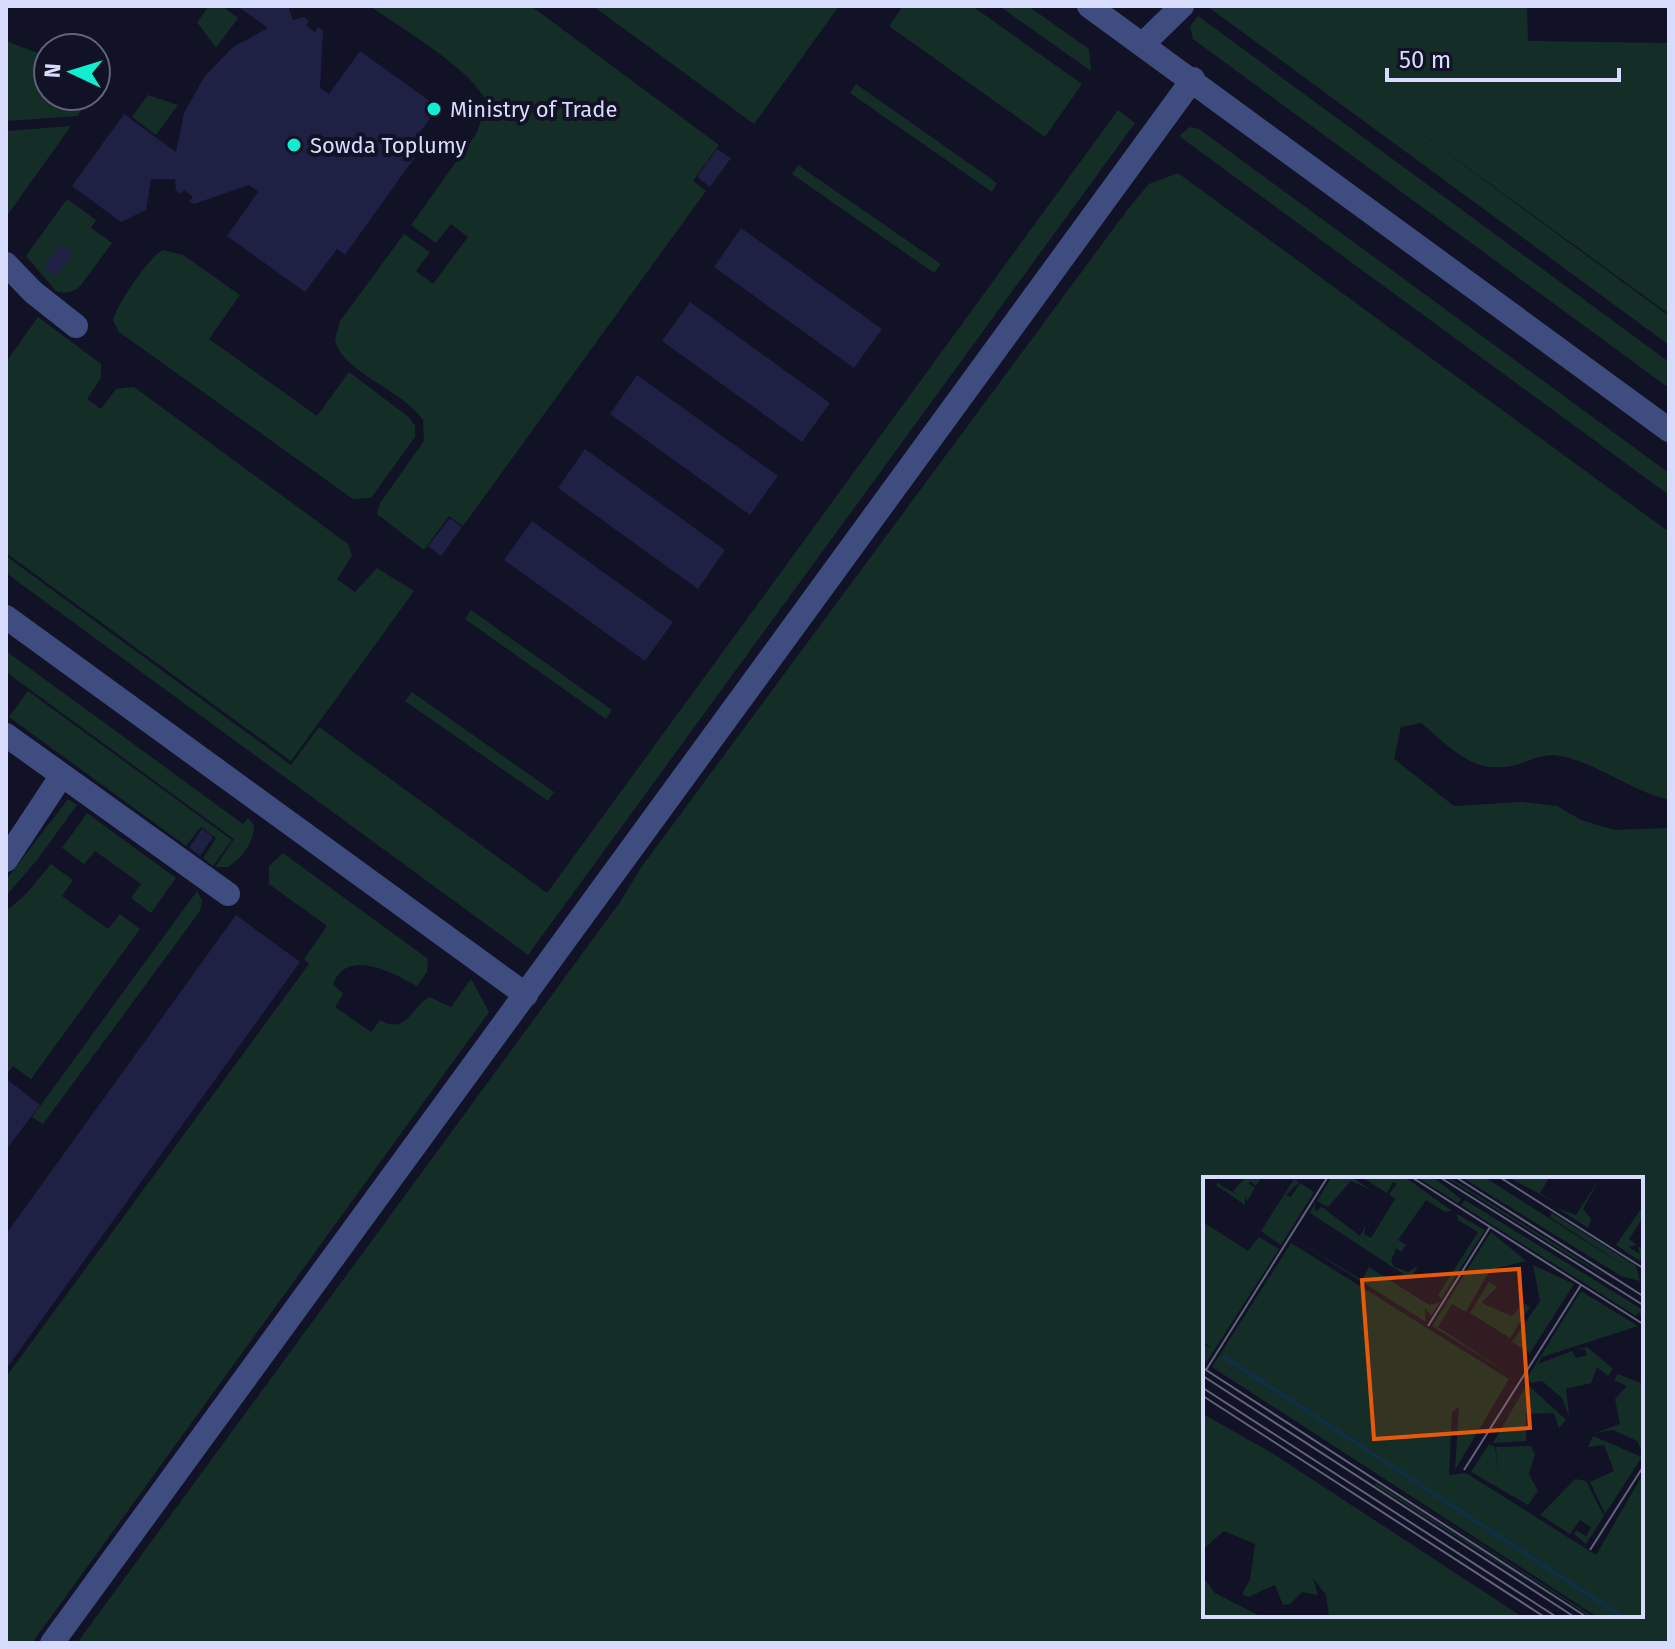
<svg xmlns="http://www.w3.org/2000/svg" width="1675" height="1649" viewBox="0 0 1675 1649" font-family="'Fira Sans',sans-serif">
<style>
.green{fill:#142e27;fill-rule:evenodd}
.building{fill:#1e2044}
.lines{fill:none;stroke-linecap:round;stroke-linejoin:round}
.minor{stroke:#3f4c80;stroke-width:24}
.poi-dot{fill:#12edcf;stroke:#111225;stroke-width:3}
.labels{text-anchor:middle;dominant-baseline:central;stroke-width:8;stroke-linejoin:round;paint-order:stroke}
.poi-label{font-size:22px;fill:#d8dcfc;stroke:#111225;text-anchor:start}
.inset-river{fill:none;stroke:#102f45;stroke-width:4}
.inset-road{fill:none;stroke:#61637b;stroke-width:2}
.view{fill:#e8590c;fill-opacity:0.15;stroke:#e8590c;stroke-width:4}
.inset-edge{fill:none;stroke:#d8dcfc;stroke-width:4}
</style>
<rect width="100%" height="100%" fill="#111225"/>
<path class="green" d="M 209,6 L 222,6 L 238,18 L 216,48 L 197,22 Z
M 370,6 L 531,6 L 719,145 L 693,181 L 706,191 L 463,526 L 449,516 L 424,550 L 377,514 L 380,503 L 424,441 L 423,420 C 404,390 340,372 335,339 L 340,321 L 404,234 L 430,252 L 416,271 L 433,284 L 468,237 L 451,224 L 436,243 L 411,225 L 476,134 L 487,105 C 479,73 399,27 370,6 Z
M 593,6 L 839,6 L 754,124 Z
M 903,6 L 972,6 L 1082,84 L 1045,137 L 889,26 Z
M 999,6 L 1028,6 L 1089,49 L 1091,71 Z
M 1207,6 L 1527,6 L 1528,41 L 1669,43 L 1669,314 L 1394,114 L 1669,316 L 1669,345 Z
M 1198,16 L 1669,362 L 1669,388 L 1193,39 L 1190,26 Z
M 6,41 L 48,57 L 48,96 L 88,96 L 78,116 L 6,121 Z
M 856,84 L 997,183 L 992,192 L 850,93 Z
M 148,95 L 178,105 L 156,135 L 132,117 Z
M 1118,110 L 1135,123 L 528,955 L 6,573 L 6,556 L 291,765 L 319,727 L 547,893 Z
M 71,126 L 6,217 L 6,131 Z
M 1190,127 L 1199,129 L 1669,473 L 1669,495 L 1179,136 Z
M 798,165 L 941,264 L 934,273 L 792,174 Z
M 1178,173 L 1669,532 L 1669,800 C 1633,791 1602,767 1566,757 C 1541,751 1533,761 1512,766 C 1470,774 1449,745 1421,723 L 1401,727 L 1394,759 L 1454,806 L 1521,802 L 1557,806 L 1581,820 L 1614,830 L 1669,828 L 1669,1643 L 77,1643 L 620,902 L 640,869 L 1128,209 L 1149,184 ZM 1205,1179 L 1641,1179 L 1641,1615 L 1205,1615 Z
M 67,199 L 96,220 L 91,228 L 112,243 L 81,285 C 73,293 67,294 56,291 L 26,256 Z
M 163,250 L 183,255 L 240,295 L 209,339 L 317,416 L 349,372 L 410,418 L 415,426 L 415,437 L 371,498 L 353,499 L 119,332 L 113,320 C 117,305 149,256 163,250 Z
M 38,317 L 101,364 L 101,378 L 87,399 L 101,409 L 116,389 L 134,387 L 348,544 L 352,556 L 337,579 L 355,592 L 377,568 L 414,591 L 291,761 L 6,553 L 6,362 Z
M 471,610 L 612,710 L 606,719 L 465,619 Z
M 6,651 L 243,824 L 248,818 L 254,825 C 254,843 242,858 228,867 L 215,867 L 234,839 L 6,672 Z
M 28,691 L 232,840 L 213,866 L 203,858 L 216,838 L 201,827 L 186,846 L 9,717 Z
M 412,692 L 554,792 L 548,801 L 405,701 Z
M 68,799 L 77,805 L 37,860 L 6,896 L 6,880 Z
M 87,813 L 176,878 L 151,913 L 131,898 L 141,884 L 95,851 L 84,864 L 62,848 Z
M 283,853 L 428,959 L 427,972 L 417,986 C 393,973 347,947 333,984 L 343,994 L 335,1007 L 371,1032 L 380,1020 C 405,1035 411,1009 429,997 L 451,1007 L 471,979 L 489,1012 L 32,1643 L 6,1643 L 6,1377 L 309,964 L 304,959 L 327,926 L 269,884 L 269,866 Z
M 51,864 L 73,880 L 62,896 L 108,929 L 120,914 L 140,929 L 31,1079 L 13,1066 L 6,1075 L 6,911 L 25,895 Z
M 197,891 L 202,900 L 200,911 L 43,1124 L 32,1117 Z"/>
<path class="building" d="M 237,6 L 288,6 L 293,20 L 305,17 L 309,21 L 306,25 L 315,32 L 318,27 L 323,30 L 320,88 L 329,94 L 360,51 L 438,107 L 407,151 L 415,157 L 345,255 L 337,249 L 305,292 L 227,236 L 258,192 L 249,185 L 194,204 L 189,201 L 193,197 L 184,190 L 181,194 L 176,191 L 175,179 L 151,179 L 146,210 L 121,222 L 72,186 L 124,114 L 176,152 L 184,113 L 204,77 L 233,47 L 268,28 Z
M 717,149 L 731,158 L 710,187 L 697,177 Z
M 741,228 L 882,329 L 854,368 L 714,267 Z
M 61,244 L 73,253 L 56,276 L 44,267 Z
M 690,302 L 830,403 L 802,442 L 662,341 Z
M 637,375 L 778,476 L 750,515 L 610,414 Z
M 585,449 L 725,550 L 698,589 L 558,488 Z
M 450,518 L 462,527 L 441,556 L 428,546 Z
M 532,521 L 673,622 L 645,661 L 504,560 Z
M 202,829 L 213,837 L 200,856 L 189,848 Z
M 236,915 L 300,962 L 6,1369 L 6,1234 Z
M 8,1080 L 40,1105 L 6,1150 L 6,1083 Z"/>
<g class="lines">
<path class="minor" d="M 1089,6 L 1669,430
M 1143,44 L 1182,6
M 6,264 L 33,292 L 76,326
M 6,617 L 526,995
M 6,735 L 228,894
M 6,860 L 62,775
M 52,1643 L 1193,79"/>
</g>
<g class="poi-dot">
<circle cx="434" cy="109" r="8"/>
<circle cx="294" cy="145" r="8"/>
</g>
<g class="labels">
<g class="poi-label">
<text x="450" y="109">Ministry of Trade</text>
<text x="310" y="145">Sowda Toplumy</text>
</g>
</g>
<g transform="translate(1203 1177)">
<rect width="440" height="440" fill="#111225"/>
<path d="M 42,1 L 58,1 L 53,9 L 48,5 L 45,6 L 52,11 L 44,24 L 42,19 L 42,28 L 13,8 L 16,5 L 17,8 L 35,18 L 30,14 ZM 128,1 L 150,1 L 168,13 L 148,4 L 125,30 L 114,24 ZM 160,1 L 203,1 L 249,34 L 242,35 L 223,23 L 195,63 L 203,68 L 198,75 L 193,71 L 188,84 L 191,90 L 206,95 L 215,88 L 208,102 L 107,36 L 112,26 L 112,34 L 119,30 L 157,59 L 163,48 L 161,57 L 168,61 L 192,22 L 186,17 L 194,7 L 190,5 L 184,16 ZM 215,1 L 231,1 L 258,22 L 255,26 ZM 244,1 L 247,1 L 408,102 L 367,79 ZM 260,1 L 283,1 L 431,95 L 347,40 L 349,36 L 433,89 L 437,104 L 418,99 ZM 307,1 L 346,1 L 337,16 L 353,26 ZM 397,1 L 380,32 L 388,42 L 385,51 L 354,31 L 373,38 ZM 91,2 L 96,5 L 83,18 L 88,20 L 97,6 L 111,15 L 78,68 L 58,54 ZM 262,23 L 440,133 L 440,143 L 436,135 L 433,139 L 258,28 ZM 440,29 L 440,40 L 426,62 L 434,68 L 426,70 L 437,77 L 435,70 L 440,71 L 437,84 L 413,68 ZM 254,37 L 282,53 L 238,122 L 235,118 L 275,55 L 255,43 ZM 0,45 L 45,74 L 56,60 L 76,72 L 3,186 L 0,167 L 10,172 L 0,165 ZM 288,55 L 323,84 L 287,93 L 263,135 L 249,127 L 235,150 L 312,201 L 229,149 ZM 89,61 L 159,103 L 166,90 L 226,128 L 237,125 L 228,139 L 222,131 L 223,145 ZM 88,66 L 306,202 L 252,293 L 256,230 L 249,235 L 246,298 L 263,296 L 393,378 L 440,297 L 440,439 L 420,439 L 20,179 L 417,439 L 393,439 L 9,190 ZM 330,88 L 371,107 L 327,176 L 309,165 L 337,124 ZM 286,105 L 294,110 L 279,125 L 283,128 L 309,139 L 320,126 L 327,130 L 307,161 L 267,136 ZM 378,114 L 435,149 L 339,180 L 335,187 L 369,174 L 373,181 L 384,178 L 382,172 L 371,173 L 384,170 L 410,192 L 405,199 L 394,190 L 388,206 L 363,212 L 366,239 L 359,221 L 339,204 L 328,206 L 324,201 ZM 415,197 L 440,207 L 440,276 L 434,264 L 410,253 L 392,256 L 417,247 L 412,222 L 424,209 L 411,203 ZM 324,207 L 363,243 L 356,251 L 351,236 L 323,237 L 323,264 L 290,266 ZM 0,237 L 69,276 L 318,439 L 126,439 L 123,418 L 110,401 L 115,418 L 99,415 L 87,427 L 80,428 L 72,408 L 45,420 L 39,417 L 47,403 L 52,367 L 21,354 L 0,372 ZM 390,259 L 439,280 L 402,337 L 387,305 L 411,294 L 401,268 L 385,270 ZM 286,267 L 292,270 L 295,295 L 293,270 L 328,269 L 332,277 L 326,297 L 335,314 L 325,328 L 268,295 ZM 176,301 L 389,439 L 386,439 ZM 372,302 L 383,304 L 401,339 L 383,367 L 371,357 L 373,353 L 383,359 L 388,350 L 377,343 L 367,357 L 337,338 ZM 173,306 L 379,439 L 172,308 ZM 0,400 L 12,416 L 57,439 L 0,439 Z" fill="#142e27"/>
<path class="inset-river" d="M 20,179 L 418,439"/>
<path class="inset-road" d="M 210,1 L 440,147M 238,1 L 440,128M 254,1 L 440,119M 298,1 L 440,91M 225,149 L 287,50M 0,191 L 382,439M 3,193 L 124,1M 0,199 L 370,439M 0,211 L 352,439M 0,219 L 340,439M 261,293 L 378,108M 387,373 L 440,290"/>
<path class="view" d="M 316,92 L 327,251 L 171,262 L 159,103 Z"/>
<rect width="440" height="440" class="inset-edge"/>
</g>
<rect width="1675" height="1649" fill="none" stroke="#d8dcfc" stroke-width="16"/>
<g transform="translate(72 72) rotate(274)"><circle r="38" fill="#111225" stroke="#61637b" stroke-width="2"/>
<path d="M0-6L14 30L0 20L-14 30Z" fill="#12edcf"/>
<text y="-12" font-size="22" font-weight="bold" text-anchor="middle" fill="#d8dcfc">N</text>
</g>
<path d="M1387 68v12h232v-12" fill="none" stroke="#d8dcfc" stroke-width="4"/>
<text x="1399" y="68" font-size="24" fill="#d8dcfc" stroke="#111225" stroke-width="6" paint-order="stroke">50 m</text>
</svg>
